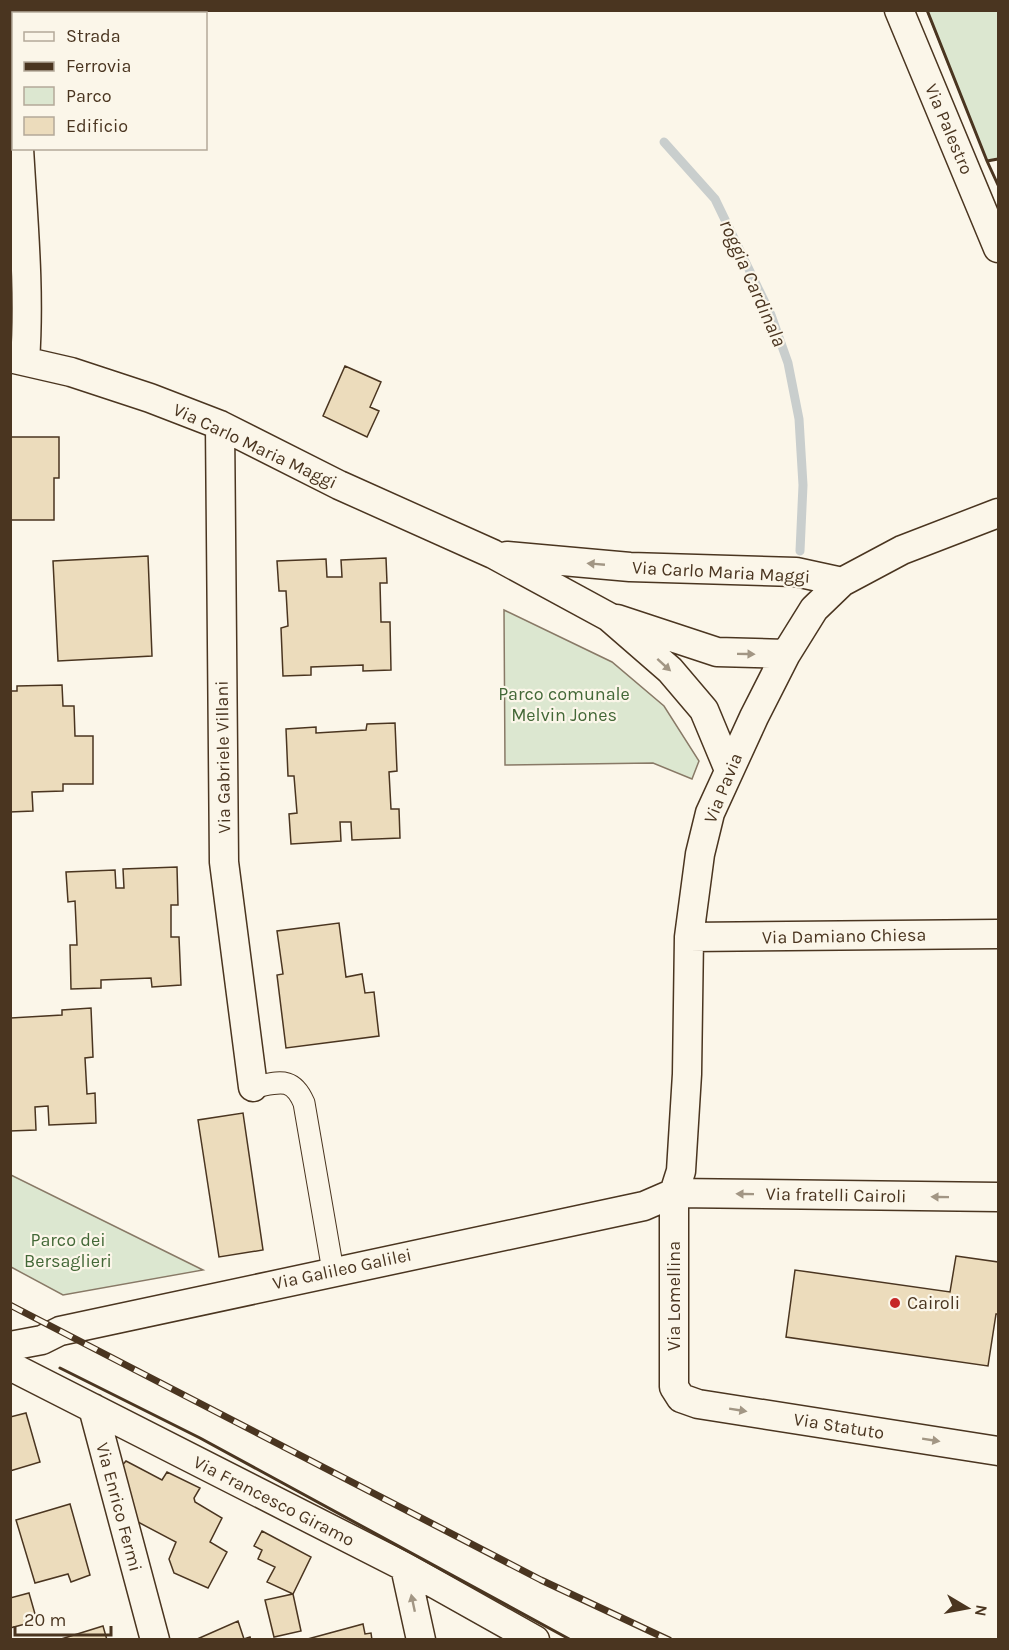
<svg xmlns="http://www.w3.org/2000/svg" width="1009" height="1650" viewBox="0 0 1009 1650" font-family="Karla,sans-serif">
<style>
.green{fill:#dce7d0;stroke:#887966;stroke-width:1.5}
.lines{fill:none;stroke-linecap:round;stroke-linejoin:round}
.stream{stroke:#c9cecd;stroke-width:9}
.building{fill:#ecdcbc;stroke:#4a3520;stroke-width:1.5}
.pedestrian-casing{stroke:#4a3520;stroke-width:23}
.minor-casing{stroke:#4a3520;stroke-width:31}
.pedestrian{stroke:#fbf6e9;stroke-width:21}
.minor{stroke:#fbf6e9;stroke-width:28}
.rail-casing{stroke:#4a3520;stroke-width:7}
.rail{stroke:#fbf6e9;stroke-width:4.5;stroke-dasharray:14;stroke-linecap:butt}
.wall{stroke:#4a3520;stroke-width:3}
.oneway{fill:#a29684}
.poi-dot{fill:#c62828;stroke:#fbf6e9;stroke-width:2}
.labels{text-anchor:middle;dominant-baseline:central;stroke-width:4.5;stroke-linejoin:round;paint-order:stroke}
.street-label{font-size:18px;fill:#4a3520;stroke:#fbf6e9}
.park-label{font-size:18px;fill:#436837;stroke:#fbf6e9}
.poi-label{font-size:18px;fill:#4a3520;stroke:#fbf6e9;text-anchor:start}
.water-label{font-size:20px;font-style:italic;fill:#4a3520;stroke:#fbf6e9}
</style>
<rect width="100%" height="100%" fill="#fbf6e9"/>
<path class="green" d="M 927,11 L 998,11 L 998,159 L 987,161 Z
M 504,610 L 612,662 L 664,706 L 699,761 L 692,779 L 653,763 L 505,765 Z
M 10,1175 L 11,1175 L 203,1270 L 63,1295 L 11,1267 Z"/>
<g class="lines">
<path class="stream" d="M 664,142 L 715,199 L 771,315 L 788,363 L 799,419 L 803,485 L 800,551"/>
</g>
<path class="building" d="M 345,366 L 381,382 L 370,407 L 379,411 L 367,437 L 323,416 Z
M 10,437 L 59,437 L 59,478 L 54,478 L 54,520 L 10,520 Z
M 148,556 L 152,656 L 58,661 L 53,561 Z
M 386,558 L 387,583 L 380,583 L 381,622 L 390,622 L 391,670 L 363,671 L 363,665 L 311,667 L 311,675 L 283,676 L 281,628 L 288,626 L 286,591 L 279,591 L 277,561 L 326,559 L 327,577 L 342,577 L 341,560 Z
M 62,685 L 63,706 L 74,706 L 75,736 L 93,736 L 93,784 L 63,784 L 63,791 L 32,792 L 33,811 L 10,812 L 10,691 L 17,691 L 17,686 Z
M 395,723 L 397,771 L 389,772 L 391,809 L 399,809 L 400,838 L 352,840 L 351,822 L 340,822 L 341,841 L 291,844 L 289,814 L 297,813 L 294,776 L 288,776 L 286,729 L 316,727 L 316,733 L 366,730 L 367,724 Z
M 177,867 L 178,905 L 171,905 L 171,937 L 179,937 L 181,985 L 152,987 L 151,978 L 101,980 L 101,988 L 71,989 L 70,945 L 77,945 L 75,901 L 68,902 L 66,872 L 115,870 L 116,888 L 124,888 L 123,869 Z
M 339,923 L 346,977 L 362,974 L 365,993 L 374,992 L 379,1036 L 286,1048 L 277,975 L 283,974 L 277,931 Z
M 91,1008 L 93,1057 L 85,1058 L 87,1094 L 95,1093 L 96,1123 L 49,1125 L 48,1106 L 35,1107 L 36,1130 L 10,1131 L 10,1009 L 11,1018 L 62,1015 L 62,1010 Z
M 243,1113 L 263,1250 L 219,1257 L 198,1120 Z
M 956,1256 L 998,1262 L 998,1314 L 996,1314 L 988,1366 L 786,1337 L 795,1270 L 950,1292 Z
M 26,1413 L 40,1462 L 10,1471 L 10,1417 Z
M 126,1461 L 162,1480 L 167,1472 L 200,1488 L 194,1498 L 195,1502 L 222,1518 L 210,1542 L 227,1552 L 208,1588 L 174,1573 L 169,1559 L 176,1542 L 136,1521 L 119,1469 Z
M 70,1504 L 90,1575 L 71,1582 L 68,1574 L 35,1583 L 16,1520 Z
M 262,1531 L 311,1557 L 293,1594 L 267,1582 L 275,1567 L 258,1559 L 262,1550 L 254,1546 Z
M 29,1593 L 37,1621 L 10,1628 L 10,1598 Z
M 293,1594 L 301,1631 L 274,1637 L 265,1600 Z
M 238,1621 L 244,1639 L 250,1637 L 251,1640 L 195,1640 Z
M 363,1624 L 365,1634 L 371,1633 L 372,1640 L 304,1640 Z
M 103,1626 L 107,1640 L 58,1640 Z"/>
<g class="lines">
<g class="pedestrian-casing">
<path id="pedestrian" d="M 253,1087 C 278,1083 292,1075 304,1103 L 333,1271"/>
</g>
<g class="minor-casing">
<path id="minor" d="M 899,10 L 998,248
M 23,14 L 24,10
M 10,42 L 14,68
M 19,148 C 23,219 30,290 25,361
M 10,358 L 71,372 L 150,398 L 220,425 L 339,485 L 493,554 L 609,617 L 670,670 L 704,710 L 729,770
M 220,425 L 224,862 L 253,1087
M 998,513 L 902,550 L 842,582 L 814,609 L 786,654 L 754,717 L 710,813 L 700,854 L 689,937 L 687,1074 L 681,1171 L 674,1193 L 674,1387 L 681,1398 L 698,1404 L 998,1451
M 507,556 L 630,567 L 796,572 L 842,582
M 617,619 L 717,652 L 786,654
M 689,937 L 998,934
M 10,1346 L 42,1340 L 60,1331 L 644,1206 L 674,1193 L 998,1197
M 10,1366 L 405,1567 L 535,1640
M 93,1408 L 155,1640
M 405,1567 L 421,1640"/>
</g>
<use href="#pedestrian" class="pedestrian"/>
<use href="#minor" class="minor"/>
<g class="rail-casing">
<path id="rail" d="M 10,1305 L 541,1580 L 669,1640"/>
</g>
<use href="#rail" class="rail"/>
<path class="wall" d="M 927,10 L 987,161 L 998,159
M 987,161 L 998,185
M 60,1368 L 200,1438 L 571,1640"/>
</g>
<defs><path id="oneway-solid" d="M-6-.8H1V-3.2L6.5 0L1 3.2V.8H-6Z" transform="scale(1.5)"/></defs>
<g class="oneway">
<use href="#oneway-solid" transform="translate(596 564) rotate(-175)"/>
<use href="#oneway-solid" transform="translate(746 654) rotate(1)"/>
<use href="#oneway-solid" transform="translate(664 665) rotate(42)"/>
<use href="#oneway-solid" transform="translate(745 1194) rotate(-179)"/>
<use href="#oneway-solid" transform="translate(940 1197) rotate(-179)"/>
<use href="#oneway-solid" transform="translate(738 1410) rotate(9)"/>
<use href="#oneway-solid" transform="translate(931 1440) rotate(9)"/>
<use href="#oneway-solid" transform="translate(413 1603) rotate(-102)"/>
</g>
<circle class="poi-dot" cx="895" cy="1303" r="6"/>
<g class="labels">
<g class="street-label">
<text transform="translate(949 129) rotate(67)">Via Palestro</text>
<text transform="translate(255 446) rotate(25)">Via Carlo Maria Maggi</text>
<text transform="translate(721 572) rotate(3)">Via Carlo Maria Maggi</text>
<text transform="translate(223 757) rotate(-91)">Via Gabriele Villani</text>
<text transform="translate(723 788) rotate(-68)">Via Pavia</text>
<text transform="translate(844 936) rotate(-1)">Via Damiano Chiesa</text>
<text transform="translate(836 1195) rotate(1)">Via fratelli Cairoli</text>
<text transform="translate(342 1269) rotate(-12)">Via Galileo Galilei</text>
<text transform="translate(674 1296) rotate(-90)">Via Lomellina</text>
<text transform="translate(839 1426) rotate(9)">Via Statuto</text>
<text transform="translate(274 1501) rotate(27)">Via Francesco Giramo</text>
<text transform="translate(119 1507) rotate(75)">Via Enrico Fermi</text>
</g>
<g class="park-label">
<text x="564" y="694">Parco comunale<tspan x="564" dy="21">Melvin Jones</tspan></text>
<text x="68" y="1240">Parco dei<tspan x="68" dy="21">Bersaglieri</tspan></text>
</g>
<g class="poi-label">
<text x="907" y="1303">Cairoli</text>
</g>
<g class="water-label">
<text transform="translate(753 283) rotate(66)">roggia Cardinala</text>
</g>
</g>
<rect width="1009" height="1650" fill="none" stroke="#4a3520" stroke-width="24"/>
<rect x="12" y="12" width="195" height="138" fill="#fbf6e9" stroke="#b4a999" stroke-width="1.5"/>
<rect x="24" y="32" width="30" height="9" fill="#fbf6e9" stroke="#b4a999" stroke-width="1.5"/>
<text x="66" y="42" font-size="18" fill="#4a3520">Strada</text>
<rect x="24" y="62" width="30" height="9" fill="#4a3520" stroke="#b4a999" stroke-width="1.5"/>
<text x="66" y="72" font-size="18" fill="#4a3520">Ferrovia</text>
<rect x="24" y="87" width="30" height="18" fill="#dce7d0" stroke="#b4a999" stroke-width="1.5"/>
<text x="66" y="102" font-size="18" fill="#4a3520">Parco</text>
<rect x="24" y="117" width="30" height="18" fill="#ecdcbc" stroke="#b4a999" stroke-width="1.5"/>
<text x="66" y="132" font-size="18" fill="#4a3520">Edificio</text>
<g transform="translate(967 1608) rotate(100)" stroke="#fbf6e9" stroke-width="4.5" paint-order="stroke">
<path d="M0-4.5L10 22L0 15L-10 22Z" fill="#4a3520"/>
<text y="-9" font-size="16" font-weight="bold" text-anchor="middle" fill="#4a3520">N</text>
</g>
<path d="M15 1626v9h96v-9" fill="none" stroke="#4a3520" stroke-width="3"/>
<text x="24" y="1626" font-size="18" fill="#4a3520" stroke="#fbf6e9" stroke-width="4.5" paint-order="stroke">20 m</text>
</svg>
